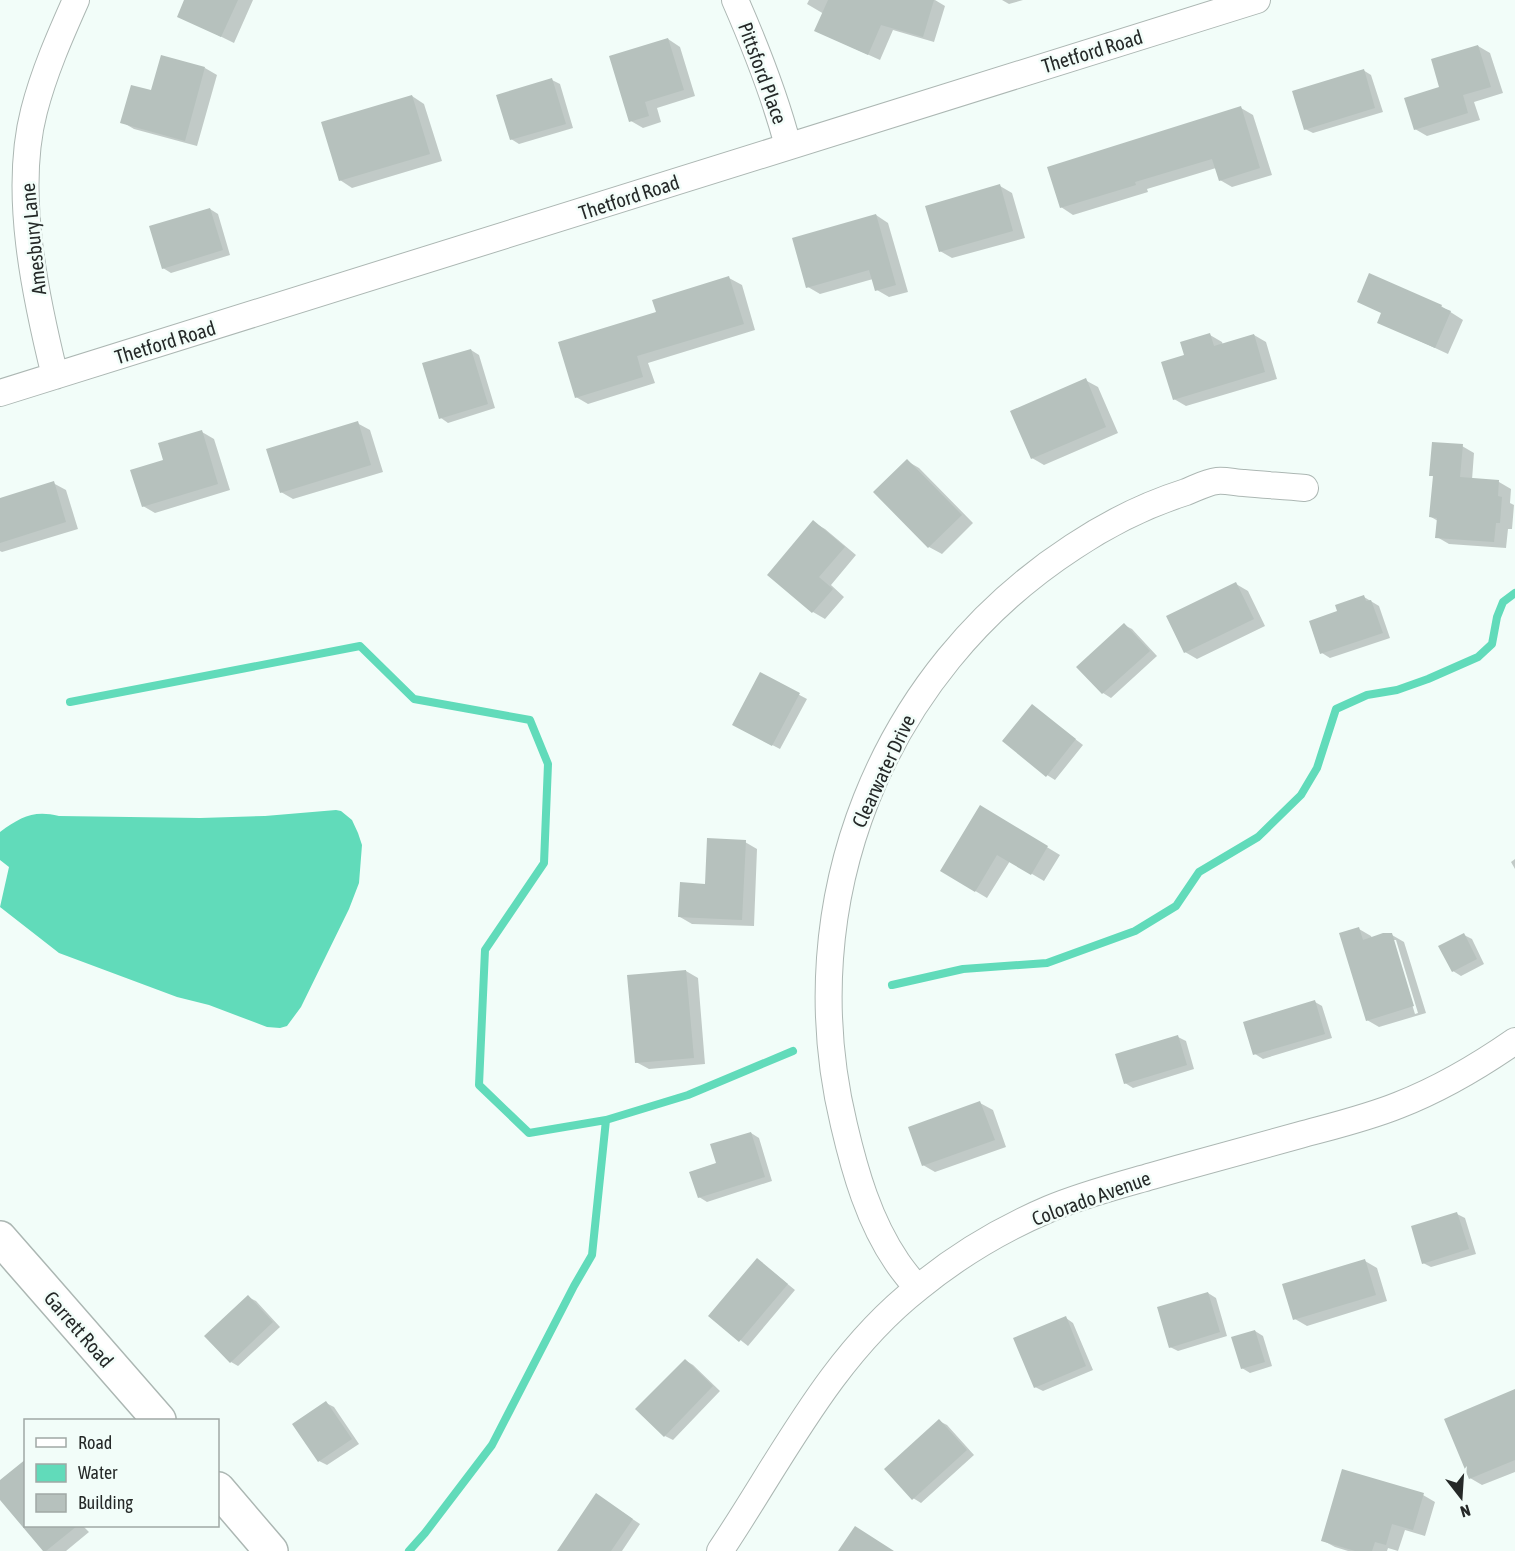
<svg xmlns="http://www.w3.org/2000/svg" width="1515" height="1551" viewBox="0 0 1515 1551" font-family="'Asap Condensed',sans-serif">
<style>
.water{fill:#61dbba}
.shadow{fill:#0003;fill-rule:evenodd}
.lines{fill:none;stroke-linecap:round;stroke-linejoin:round}
.stream{stroke:#61dbba;stroke-width:8}
.building{fill:#b6c1bd}
.street-casing{stroke:#acb7b3;stroke-width:28}
.secondary-casing{stroke:#acb7b3;stroke-width:36}
.street{stroke:#fff;stroke-width:26}
.secondary{stroke:#fff;stroke-width:33}
.labels{text-anchor:middle;dominant-baseline:central;stroke-width:5;stroke-linejoin:round;paint-order:stroke}
.street-label{font-size:20px;fill:#252928;stroke:#f2fdf9}
</style>
<rect width="100%" height="100%" fill="#f2fdf9"/>
<path class="water" d="M 336,810 L 341,811 L 352,820 L 358,833 L 362,845 L 359,883 L 349,909 L 301,1007 L 287,1026 L 280,1028 L 267,1027 L 209,1005 L 177,997 L 59,953 L 0,907 L 9,867 L 0,860 L 0,832 C 21,817 33,810 59,816 L 200,818 L 265,816 Z"/>
<path class="shadow" d="M 186,0 L 253,0 L 234,43 L 179,16 Z
M 809,0 L 935,0 L 945,6 L 934,42 L 893,30 L 880,60 L 816,31 L 824,14 L 807,4 Z
M 1002,0 L 1023,0 L 1009,4 Z
M 668,39 L 680,47 L 695,96 L 657,108 L 661,122 L 643,128 L 631,121 Z
M 1478,46 L 1490,53 L 1503,93 L 1474,102 L 1480,120 L 1427,136 L 1415,129 L 1441,88 Z
M 205,68 L 217,75 L 197,146 L 134,129 L 122,122 L 152,92 Z
M 1363,70 L 1371,75 L 1383,112 L 1313,133 L 1305,129 Z
M 552,80 L 560,84 L 573,128 L 519,144 L 511,139 Z
M 412,96 L 424,104 L 442,161 L 352,188 L 340,180 Z
M 1241,108 L 1253,115 L 1272,175 L 1232,187 L 1220,180 L 1216,168 L 1147,189 L 1148,192 L 1073,215 L 1061,207 Z
M 1000,186 L 1012,193 L 1025,238 L 952,258 L 940,251 Z
M 210,209 L 218,214 L 230,255 L 171,273 L 163,268 Z
M 876,215 L 888,223 L 908,292 L 889,297 L 877,290 L 873,279 L 820,294 L 808,287 Z
M 729,278 L 742,285 L 755,330 L 648,363 L 655,383 L 588,404 L 576,397 L 657,313 Z
M 1358,301 L 1441,306 L 1463,320 L 1448,354 L 1379,322 L 1383,313 Z
M 1210,335 L 1222,342 L 1223,345 L 1254,335 L 1266,342 L 1277,379 L 1186,406 L 1174,399 L 1186,356 Z
M 471,350 L 479,355 L 495,408 L 448,423 L 441,418 Z
M 1085,380 L 1098,387 L 1118,433 L 1044,465 L 1032,458 Z
M 357,423 L 370,430 L 383,472 L 293,499 L 281,492 Z
M 202,432 L 214,439 L 230,490 L 155,513 L 143,506 L 165,461 Z
M 1462,446 L 1474,453 L 1472,480 L 1499,482 L 1511,489 L 1510,503 L 1514,505 L 1512,529 L 1508,529 L 1506,548 L 1449,544 L 1437,537 L 1438,521 L 1431,517 L 1434,477 L 1431,475 Z
M 907,461 L 919,468 L 973,523 L 942,554 L 929,547 L 875,492 Z
M 53,483 L 66,490 L 78,529 L 2,552 L 0,551 L 0,499 Z
M 813,522 L 825,529 L 856,555 L 831,585 L 844,597 L 825,619 L 813,612 L 769,575 Z
M 1236,584 L 1248,591 L 1265,626 L 1197,659 L 1185,652 Z
M 1364,597 L 1379,606 L 1390,638 L 1330,658 L 1322,653 L 1339,612 Z
M 1124,625 L 1132,629 L 1157,656 L 1111,698 L 1103,693 L 1079,667 Z
M 760,674 L 807,699 L 780,749 L 741,729 Z
M 1032,706 L 1083,745 L 1055,780 L 1047,775 Z
M 980,807 L 1060,855 L 1044,881 L 1010,861 L 987,898 L 942,871 Z
M 745,842 L 757,849 L 754,926 L 692,924 L 680,917 Z
M 1515,859 L 1515,869 L 1511,862 Z
M 1359,929 L 1371,936 L 1372,938 L 1392,935 L 1404,942 L 1426,1013 L 1379,1027 L 1367,1020 ZM 1392,940 L 1396,940 L 1418,1013 L 1415,1014 Z
M 1464,935 L 1472,939 L 1484,964 L 1461,976 L 1453,971 Z
M 686,971 L 698,978 L 705,1064 L 649,1069 L 636,1062 Z
M 1315,1002 L 1322,1006 L 1332,1038 L 1263,1059 L 1255,1054 Z
M 1178,1037 L 1186,1041 L 1194,1069 L 1133,1088 L 1125,1083 Z
M 980,1103 L 993,1110 L 1006,1147 L 935,1172 L 923,1165 Z
M 751,1133 L 759,1138 L 772,1181 L 707,1202 L 699,1197 L 718,1164 Z
M 1457,1214 L 1465,1218 L 1476,1254 L 1431,1267 L 1423,1263 Z
M 758,1260 L 795,1290 L 748,1346 L 710,1316 Z
M 1365,1261 L 1377,1268 L 1387,1301 L 1307,1326 L 1295,1319 Z
M 1208,1293 L 1216,1298 L 1227,1336 L 1178,1351 L 1170,1347 Z
M 248,1297 L 256,1301 L 280,1327 L 238,1366 L 231,1362 Z
M 1066,1318 L 1073,1323 L 1093,1370 L 1043,1391 L 1035,1387 Z
M 1255,1331 L 1263,1336 L 1272,1366 L 1250,1373 L 1242,1368 Z
M 685,1360 L 693,1365 L 720,1391 L 673,1440 L 665,1436 Z
M 1515,1393 L 1515,1472 L 1482,1485 L 1470,1478 Z
M 326,1403 L 334,1407 L 359,1444 L 327,1465 L 319,1461 Z
M 939,1421 L 947,1425 L 974,1455 L 921,1503 L 913,1498 Z
M 0,1482 L 26,1526 L 83,1526 L 89,1532 L 66,1551 L 45,1551 L 0,1497 Z
M 1423,1495 L 1435,1502 L 1425,1536 L 1405,1530 L 1398,1551 L 1388,1548 L 1387,1551 L 1348,1551 L 1335,1547 L 1322,1540 Z
M 604,1500 L 640,1524 L 622,1551 L 571,1551 Z"/>
<g class="lines">
<path class="stream" d="M 70,702 L 360,646 L 414,699 L 530,720 L 548,764 L 544,863 L 485,950 L 479,1085 L 529,1133 L 606,1120 L 688,1095 L 793,1051
M 892,985 L 963,969 L 1047,963 L 1135,931 L 1176,906 L 1199,872 L 1258,837 L 1301,795 L 1317,768 L 1336,709 L 1367,695 L 1397,690 L 1428,679 L 1478,657 L 1492,644 L 1497,617 L 1503,602 L 1515,593
M 409,1551 L 425,1533 L 492,1445 L 574,1286 L 592,1255 L 606,1120"/>
</g>
<path class="building" d="M 184,0 L 238,0 L 221,37 L 177,17 Z
M 828,0 L 934,0 L 923,37 L 881,25 L 868,55 L 814,31 Z
M 668,38 L 684,90 L 645,102 L 649,116 L 629,122 L 609,56 Z
M 1478,45 L 1491,87 L 1463,95 L 1468,113 L 1414,130 L 1404,98 L 1439,87 L 1431,59 Z
M 161,55 L 205,67 L 185,141 L 120,123 L 131,85 L 151,90 Z
M 1364,69 L 1375,108 L 1304,130 L 1292,91 Z
M 552,78 L 566,124 L 510,140 L 496,95 Z
M 412,95 L 430,154 L 339,181 L 321,122 Z
M 1241,106 L 1260,168 L 1219,181 L 1212,159 L 1135,182 L 1136,185 L 1060,208 L 1047,167 Z
M 1000,184 L 1013,231 L 939,252 L 925,206 Z
M 210,208 L 223,250 L 162,269 L 149,226 Z
M 876,214 L 896,285 L 875,291 L 869,270 L 806,288 L 792,238 Z
M 1369,273 L 1442,305 L 1441,307 L 1451,311 L 1435,348 L 1377,323 L 1381,313 L 1357,302 Z
M 729,276 L 744,324 L 637,356 L 643,377 L 575,398 L 558,342 L 656,312 L 652,300 Z
M 1210,333 L 1214,346 L 1254,334 L 1265,372 L 1173,400 L 1161,362 L 1184,355 L 1180,342 Z
M 471,349 L 488,404 L 439,419 L 422,363 Z
M 1086,378 L 1106,427 L 1031,459 L 1010,411 Z
M 358,421 L 371,465 L 280,493 L 266,449 Z
M 202,430 L 218,484 L 142,507 L 130,470 L 163,460 L 158,443 Z
M 1432,442 L 1463,444 L 1460,477 L 1499,480 L 1498,496 L 1502,497 L 1500,523 L 1496,523 L 1494,542 L 1435,538 L 1437,518 L 1429,517 L 1433,476 L 1429,476 Z
M 907,459 L 962,515 L 928,548 L 873,492 Z
M 54,481 L 66,522 L 0,543 L 0,498 Z
M 813,520 L 845,547 L 819,577 L 833,589 L 812,613 L 767,575 Z
M 1236,582 L 1254,619 L 1184,653 L 1166,616 Z
M 1364,595 L 1366,601 L 1371,600 L 1383,633 L 1320,654 L 1309,621 L 1337,611 L 1335,605 Z
M 1124,623 L 1150,651 L 1102,694 L 1076,667 Z
M 760,672 L 800,693 L 772,746 L 732,725 Z
M 1032,704 L 1076,739 L 1046,777 L 1002,741 Z
M 980,805 L 1048,846 L 1031,875 L 997,855 L 975,892 L 940,871 Z
M 707,838 L 746,840 L 742,920 L 678,917 L 680,882 L 705,884 Z
M 1359,927 L 1363,940 L 1383,933 L 1392,933 L 1414,1006 L 1366,1021 L 1339,933 Z
M 1464,933 L 1477,959 L 1452,972 L 1438,946 Z
M 686,970 L 694,1058 L 635,1063 L 627,975 Z
M 1315,1000 L 1325,1034 L 1253,1055 L 1243,1022 Z
M 1178,1035 L 1187,1065 L 1124,1084 L 1115,1054 Z
M 980,1101 L 995,1140 L 922,1166 L 908,1127 Z
M 751,1132 L 765,1177 L 698,1198 L 689,1172 L 716,1163 L 710,1144 Z
M 1457,1212 L 1469,1249 L 1422,1264 L 1411,1226 Z
M 757,1258 L 788,1284 L 739,1342 L 708,1316 Z
M 1365,1259 L 1376,1295 L 1293,1320 L 1282,1284 Z
M 1208,1292 L 1220,1332 L 1169,1348 L 1157,1307 Z
M 248,1295 L 273,1322 L 230,1363 L 204,1336 Z
M 1066,1316 L 1086,1366 L 1034,1388 L 1013,1338 Z
M 1255,1330 L 1265,1362 L 1241,1369 L 1231,1337 Z
M 685,1359 L 713,1386 L 664,1437 L 635,1409 Z
M 1515,1389 L 1515,1460 L 1469,1479 L 1444,1419 Z
M 326,1401 L 352,1439 L 318,1462 L 292,1424 Z
M 939,1419 L 967,1450 L 912,1500 L 884,1469 Z
M 26,1459 L 26,1526 L 77,1526 L 46,1551 L 43,1551 L 0,1500 L 0,1480 Z
M 1342,1469 L 1424,1493 L 1413,1530 L 1392,1524 L 1386,1545 L 1375,1542 L 1372,1551 L 1355,1551 L 1321,1541 Z
M 596,1493 L 633,1519 L 611,1551 L 557,1551 Z
M 855,1526 L 894,1551 L 838,1551 Z"/>
<g class="lines">
<g class="street-casing">
<path id="street" d="M 735,0 C 756,48 775,96 788,146
M 55,376 C 35,295 13,192 34,111 C 44,72 60,36 76,0
M 0,393 L 1257,0
M 917,1288 C 910,1279 903,1271 897,1262 C 869,1221 855,1172 844,1125 C 790,902 881,672 1073,547 C 1109,523 1145,505 1186,492 C 1196,488 1207,482 1217,481 C 1226,480 1236,483 1244,483 C 1264,485 1285,486 1305,488
M 720,1551 C 781,1460 830,1357 918,1288 C 957,1256 1002,1229 1049,1209 C 1082,1195 1117,1186 1152,1176 C 1201,1162 1250,1149 1300,1135 C 1333,1126 1367,1118 1399,1105 C 1440,1089 1479,1066 1515,1041"/>
</g>
<g class="secondary-casing">
<path id="secondary" d="M 0,1238 L 159,1420
M 218,1489 L 271,1551"/>
</g>
<use href="#street" class="street"/>
<use href="#secondary" class="secondary"/>
</g>
<g class="labels">
<g class="street-label">
<text transform="translate(1092 51) rotate(-17)">Thetford Road</text>
<text transform="translate(763 73) rotate(70)">Pittsford Place</text>
<text transform="translate(629 197) rotate(-18)">Thetford Road</text>
<text transform="translate(33 239) rotate(-96)">Amesbury Lane</text>
<text transform="translate(165 342) rotate(-17)">Thetford Road</text>
<text transform="translate(883 771) rotate(-65)">Clearwater Drive</text>
<text transform="translate(1091 1198) rotate(-20)">Colorado Avenue</text>
<text transform="translate(79 1329) rotate(49)">Garrett Road</text>
</g>
</g>
<rect x="24" y="1419" width="195" height="108" fill="#f2fdf9" stroke="#a0a8a5" stroke-width="1.5"/>
<rect x="36" y="1438" width="30" height="9" fill="#ffffff" stroke="#a0a8a5" stroke-width="1.5"/>
<text x="78" y="1449" font-size="18" fill="#252928">Road</text>
<rect x="36" y="1464" width="30" height="18" fill="#61dbba" stroke="#a0a8a5" stroke-width="1.5"/>
<text x="78" y="1479" font-size="18" fill="#252928">Water</text>
<rect x="36" y="1494" width="30" height="18" fill="#b6c1bd" stroke="#a0a8a5" stroke-width="1.5"/>
<text x="78" y="1509" font-size="18" fill="#252928">Building</text>
<g transform="translate(1461 1497) rotate(163)" stroke="#f2fdf9" stroke-width="4.5" paint-order="stroke">
<path d="M0-4.5L10 22L0 15L-10 22Z" fill="#252928"/>
<text y="-9" font-size="16" font-weight="bold" text-anchor="middle" fill="#252928">N</text>
</g>
</svg>
